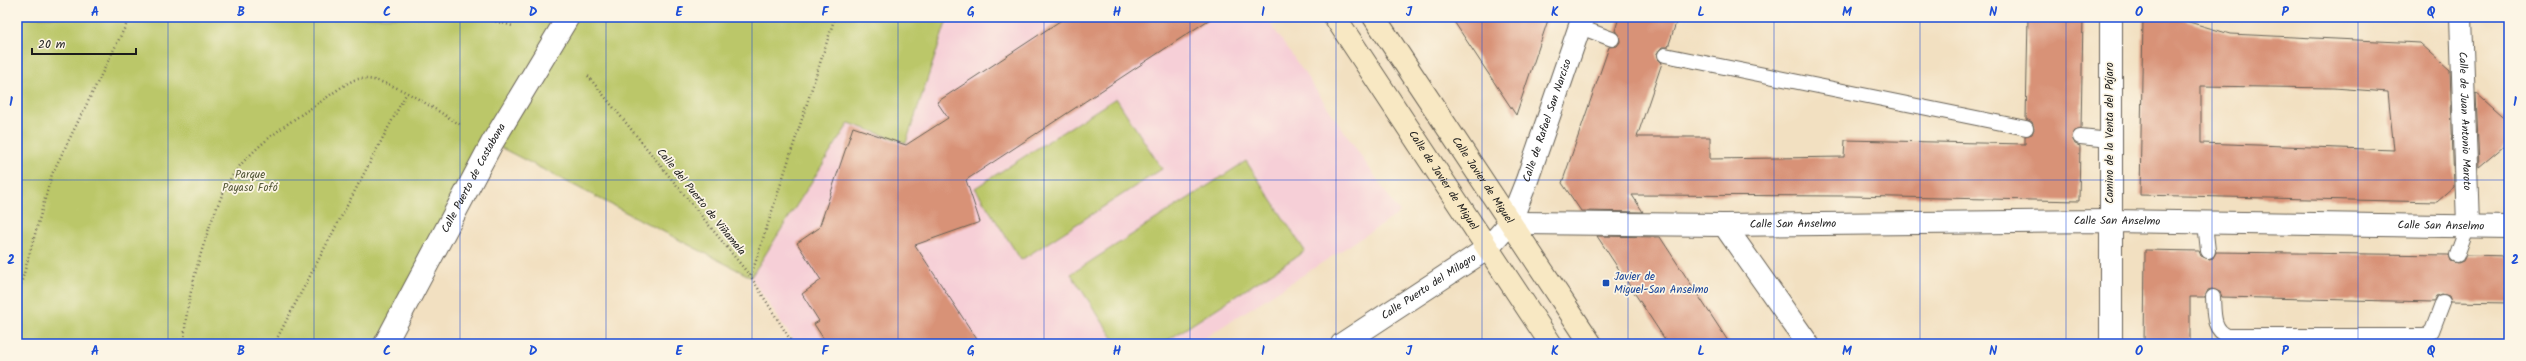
<svg xmlns="http://www.w3.org/2000/svg" width="2526" height="361" viewBox="0 0 2526 361" font-family="Kalam,sans-serif">
<style>
.built{fill:#f6cfd7}
.green{fill:#bbc769;stroke:#6c7242}
.building{fill:#d89277;fill-rule:evenodd}
.lines{fill:none;stroke-linecap:round;stroke-linejoin:round}
.lane-casing{stroke:#676156;stroke-width:16}
.street-casing{stroke:#676156;stroke-width:24}
.secondary-casing{stroke:#676156;stroke-width:24}
.path{stroke:#676156;stroke-width:2.5;stroke-dasharray:1 3;stroke-linecap:butt}
.lane{stroke:#fff;stroke-width:14}
.street{stroke:#fff;stroke-width:22}
.secondary{stroke:#f8e8c3;stroke-width:22}
.grid{fill:none;stroke:#1d4ed8;stroke-width:1;stroke-opacity:0.55}
.transit-dot{fill:#1a4fb4;stroke:#fcf5e5;stroke-width:1.5}
.labels{text-anchor:middle;dominant-baseline:central;stroke-width:3.5;stroke-linejoin:round;paint-order:stroke}
.street-label{font-size:11px;fill:#1c1c1c;stroke:#fcf5e5}
.park-label{font-size:11px;fill:#545837;stroke:#fcf5e5}
.transit-label{font-size:11px;fill:#164399;stroke:#fcf5e5;text-anchor:start}
.neatline{fill:none;stroke:#1d4ed8;stroke-width:1.5}
.grid-label{font-size:13px;text-anchor:middle;font-weight:bold;fill:#1d4ed8}
</style>
<rect width="100%" height="100%" fill="#fcf5e5"/>
<filter id="ink" filterUnits="userSpaceOnUse"><feTurbulence type="fractalNoise" baseFrequency=".025" numOctaves="2"/><feDisplacementMap in="SourceGraphic" scale="8" xChannelSelector="R" yChannelSelector="G"/><feConvolveMatrix kernelMatrix="1 2 1 2 8 2 1 2 1" color-interpolation-filters="sRGB"/></filter>
<filter id="wash" filterUnits="userSpaceOnUse"><feTurbulence type="fractalNoise" baseFrequency=".012" numOctaves="4" result="noise"/><feDisplacementMap in="SourceGraphic" scale="16" xChannelSelector="R" yChannelSelector="G"/><feGaussianBlur stdDeviation="0.9" result="paint"/><feColorMatrix in="noise" values="0 0 0 0 0 0 0 0 0 0 0 0 0 0 0 0 0 1.4 0 .05"/><feComposite in="paint" operator="in"/></filter>
<g filter="url(#wash)">
<rect width="100%" height="100%" fill="#f2e0c1"/>
<path class="built" d="M 948,17 L 1266,17 L 1400,213 L 1195,344 L 796,344 L 751,277 L 849,123 L 907,143 Z"/>
<path class="green" d="M 17,17 L 948,17 L 906,143 L 849,123 L 751,277 L 492,143 L 385,344 L 17,344 Z
M 1116,98 L 1162,169 L 1021,260 L 975,188 Z
M 1246,161 L 1305,251 L 1162,344 L 1117,344 L 1071,274 Z"/>
<g id="blocks">
<path class="building" d="M 1066,17 L 1213,17 L 966,180 L 980,222 L 915,245 L 980,344 L 827,344 L 814,324 L 819,321 L 802,294 L 821,280 L 797,243 L 819,228 L 853,127 L 906,145 L 948,118 L 937,102 Z
M 1451,17 L 1549,17 L 1516,115 L 1480,61 Z
M 1619,17 L 1678,17 L 1668,47 L 1662,47 L 1657,53 L 1657,58 L 1662,63 L 1637,137 L 1710,137 L 1710,159 L 1844,157 L 1845,140 L 2025,144 L 2025,136 L 2032,134 L 2034,129 L 2032,122 L 2026,119 L 2028,17 L 2083,17 L 2081,129 L 2073,132 L 2072,137 L 2075,144 L 2080,146 L 2079,201 L 1850,196 L 1632,195 L 1643,212 L 1581,211 L 1562,183 L 1609,47 L 1617,46 L 1620,42 L 1619,34 L 1615,31 Z
M 2143,17 L 2172,17 L 2230,34 L 2420,43 L 2450,70 L 2454,187 L 2437,202 L 2140,195 ZM 2201,86 L 2334,88 L 2388,92 L 2394,150 L 2201,143 Z
M 2476,93 L 2509,122 L 2509,142 L 2479,167 Z
M 1597,236 L 1660,237 L 1730,344 L 1668,344 Z
M 2145,250 L 2199,251 L 2201,256 L 2209,259 L 2213,258 L 2216,252 L 2449,255 L 2451,261 L 2458,263 L 2463,261 L 2466,255 L 2509,256 L 2509,303 L 2451,302 L 2449,296 L 2442,294 L 2437,296 L 2434,302 L 2222,297 L 2220,292 L 2212,289 L 2208,290 L 2205,297 L 2190,297 L 2190,344 L 2144,344 Z"/>
</g>
</g>
<g filter="url(#ink)">
<use href="#blocks" fill-opacity="0" stroke="#676156" stroke-width="1"/>
<g class="lines">
<g class="lane-casing">
<path id="lane" d="M 1580,27 L 1612,39
M 1665,55 L 2026,128
M 2080,137 L 2111,140
M 2205,223 L 2208,251
M 2457,255 L 2468,225
M 2213,297 C 2214,312 2212,330 2228,336 L 2426,336 L 2432,331 L 2443,302"/>
</g>
<g class="street-casing">
<g id="street">
<path id="s1" d="M 2461,17 L 2468,225"/>
<path id="s2" d="M 1510,223 L 1724,225 L 2110,221 L 2509,227"/>
<path d="M 1724,225 L 1808,344"/>
<path id="s3" d="M 385,344 L 492,143 L 568,17"/>
<path id="s4" d="M 1342,344 L 1488,248 L 1510,223 L 1527,180 L 1583,17"/>
<path d="M 2111,344 L 2111,17"/>
</g>
</g>
<g class="secondary-casing">
<g id="secondary">
<path id="s5" d="M 1335,17 L 1551,344"/>
<path id="s6" d="M 1374,17 L 1591,344"/>
</g>
</g>
<path class="path" d="M 480,17 L 513,26
M 588,76 L 751,277 L 793,344
M 751,276 L 835,17
M 20,344 L 19,291 L 52,174 L 130,17
M 185,344 C 181,308 214,197 237,169 C 260,142 289,122 319,103 C 328,97 349,80 358,79 C 390,76 433,109 461,125
M 274,344 L 406,94"/>
<use href="#lane" class="lane"/>
<use href="#street" class="street"/>
<use href="#secondary" class="secondary"/>
</g>
</g>
<path class="grid" d="M 168,17 L 168,344M 314,17 L 314,344M 460,17 L 460,344M 606,17 L 606,344M 752,17 L 752,344M 898,17 L 898,344M 1044,17 L 1044,344M 1190,17 L 1190,344M 1336,17 L 1336,344M 1482,17 L 1482,344M 1628,17 L 1628,344M 1774,17 L 1774,344M 1920,17 L 1920,344M 2066,17 L 2066,344M 2212,17 L 2212,344M 2358,17 L 2358,344M 17,180 L 2509,180"/>
<rect class="transit-dot" x="1602" y="279" width="8" height="8" rx="2"/>
<g class="labels">
<g class="street-label">
<text stroke="none"><textPath href="#s4" startOffset="317">Calle de Rafael San Narciso</textPath></text>
<text stroke="none"><textPath href="#s1" startOffset="104">Calle de Juan Antonio Maroto</textPath></text>
<text transform="translate(2110 133) rotate(-90)">Camino de la Venta del Pájaro</text>
<text stroke="none"><textPath href="#s3" startOffset="188">Calle Puerto de Costabona</textPath></text>
<text stroke="none"><textPath href="#s5" startOffset="196">Calle de Javier de Miguel</textPath></text>
<text stroke="none"><textPath href="#s6" startOffset="196">Calle Javier de Miguel</textPath></text>
<text transform="translate(701 202) rotate(51)">Calle del Puerto de Viñamala</text>
<text stroke="none"><textPath href="#s2" startOffset="607">Calle San Anselmo</textPath></text>
<text stroke="none"><textPath href="#s2" startOffset="283">Calle San Anselmo</textPath></text>
<text stroke="none"><textPath href="#s2" startOffset="931">Calle San Anselmo</textPath></text>
<text stroke="none"><textPath href="#s4" startOffset="104">Calle Puerto del Milagro</textPath></text>
</g>
<g class="park-label">
<text x="250" y="175">Parque<tspan x="250" dy="13">Payaso Fofó</tspan></text>
</g>
<g class="transit-label">
<text x="1614" y="277">Javier de<tspan x="1614" dy="13">Miguel-San Anselmo</tspan></text>
</g>
</g>
<rect width="2526" height="361" fill="none" stroke="#fcf5e5" stroke-width="44"/>
<path d="M32 48v6h104v-6" fill="none" stroke="#1c1c1c" stroke-width="2"/>
<text x="38" y="48" font-size="12" fill="#1c1c1c" stroke="#fcf5e5" stroke-width="3" paint-order="stroke">20 m</text>
<rect x="22" y="22" width="2482" height="317" class="neatline"/>
<g class="grid-label">
<text x="95" y="16">A</text>
<text x="241" y="16">B</text>
<text x="387" y="16">C</text>
<text x="533" y="16">D</text>
<text x="679" y="16">E</text>
<text x="825" y="16">F</text>
<text x="971" y="16">G</text>
<text x="1117" y="16">H</text>
<text x="1263" y="16">I</text>
<text x="1409" y="16">J</text>
<text x="1555" y="16">K</text>
<text x="1701" y="16">L</text>
<text x="1847" y="16">M</text>
<text x="1993" y="16">N</text>
<text x="2139" y="16">O</text>
<text x="2285" y="16">P</text>
<text x="2431" y="16">Q</text>
<text x="11" y="106">1</text>
<text x="2515" y="106">1</text>
<text x="11" y="264">2</text>
<text x="2515" y="264">2</text>
<text x="95" y="355">A</text>
<text x="241" y="355">B</text>
<text x="387" y="355">C</text>
<text x="533" y="355">D</text>
<text x="679" y="355">E</text>
<text x="825" y="355">F</text>
<text x="971" y="355">G</text>
<text x="1117" y="355">H</text>
<text x="1263" y="355">I</text>
<text x="1409" y="355">J</text>
<text x="1555" y="355">K</text>
<text x="1701" y="355">L</text>
<text x="1847" y="355">M</text>
<text x="1993" y="355">N</text>
<text x="2139" y="355">O</text>
<text x="2285" y="355">P</text>
<text x="2431" y="355">Q</text>
</g>
</svg>
